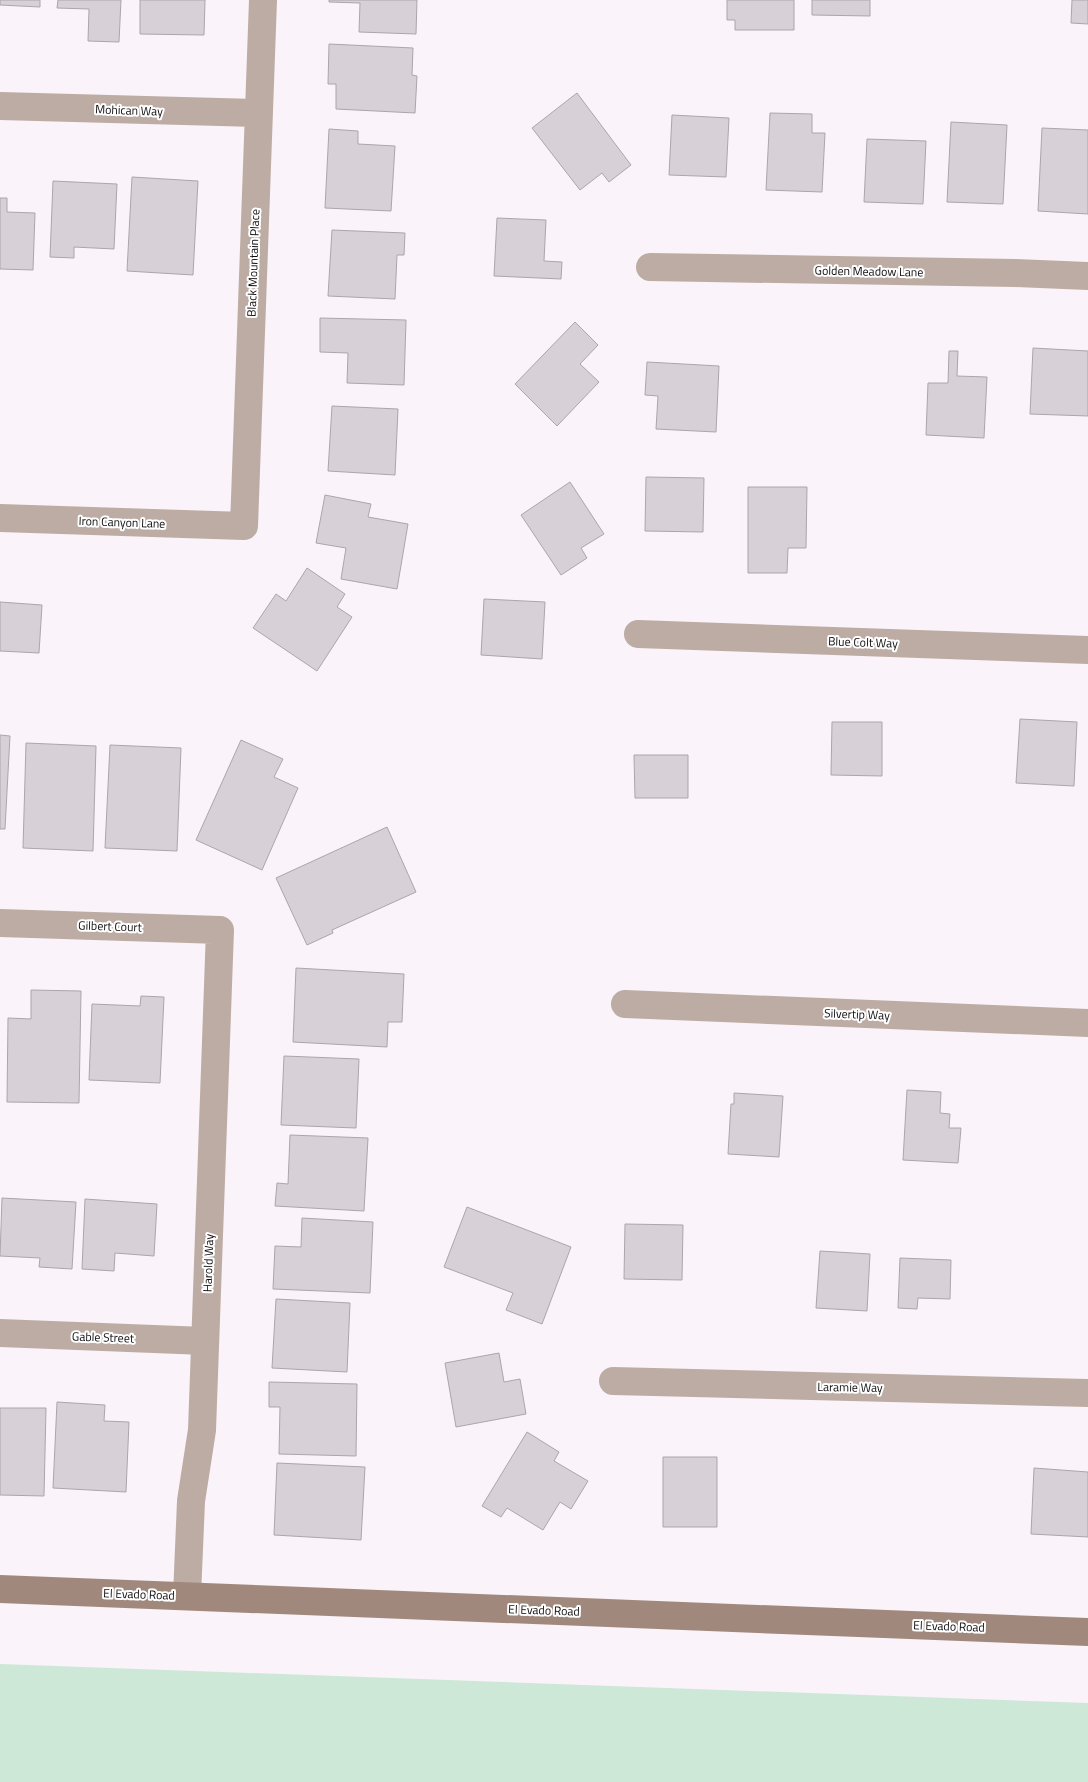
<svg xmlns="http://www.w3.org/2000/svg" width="1088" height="1782" viewBox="0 0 1088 1782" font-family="'Titillium Web',sans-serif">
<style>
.green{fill:#cde8d7}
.building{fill:#d7d0d6;stroke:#aca5ab}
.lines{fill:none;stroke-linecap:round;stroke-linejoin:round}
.street{stroke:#bdaca4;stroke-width:28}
.secondary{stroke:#a1887c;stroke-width:28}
.labels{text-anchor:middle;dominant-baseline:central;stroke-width:4;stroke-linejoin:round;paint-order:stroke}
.street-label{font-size:12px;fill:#0d0b0d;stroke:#fff}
</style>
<rect width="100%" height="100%" fill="#faf3fa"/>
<path class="green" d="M 0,1664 L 1088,1703 L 1088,1782 L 0,1782 Z"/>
<path class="building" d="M 0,0 L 40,0 L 40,7 L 0,5 Z
M 58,0 L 121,0 L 119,42 L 88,41 L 89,9 L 57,8 Z
M 140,0 L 205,0 L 204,35 L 140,34 Z
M 329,0 L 417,0 L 416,34 L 359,32 L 360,3 L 329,2 Z
M 727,0 L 794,0 L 794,30 L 735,30 L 735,20 L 727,20 Z
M 812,0 L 870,0 L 870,16 L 812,15 Z
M 1072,0 L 1088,0 L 1088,24 L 1071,23 Z
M 329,44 L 413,48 L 412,75 L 417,76 L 415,113 L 336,109 L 336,84 L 328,84 Z
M 577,93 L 631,165 L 609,182 L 602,173 L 580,190 L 532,128 Z
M 770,113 L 812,114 L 812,133 L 825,133 L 822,192 L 766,190 Z
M 672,115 L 729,118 L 726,177 L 669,175 Z
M 951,122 L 1007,125 L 1003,204 L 947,202 Z
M 1042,128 L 1088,130 L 1088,214 L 1038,211 Z
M 329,129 L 358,131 L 358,144 L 395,146 L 391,211 L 325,208 Z
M 867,139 L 926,141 L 923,204 L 864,202 Z
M 132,177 L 198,181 L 193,275 L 127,271 Z
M 53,181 L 117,184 L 114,249 L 74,247 L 74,258 L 50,257 Z
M 0,198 L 7,198 L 7,212 L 35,213 L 33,270 L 0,269 Z
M 497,218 L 546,220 L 544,261 L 562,262 L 561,279 L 494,276 Z
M 332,230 L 405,233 L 404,255 L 397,255 L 395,299 L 328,296 Z
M 320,318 L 406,320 L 404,385 L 347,383 L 348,353 L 320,352 Z
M 575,322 L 598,345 L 580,364 L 599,382 L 557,426 L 515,384 Z
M 1033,348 L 1088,351 L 1088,416 L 1030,414 Z
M 949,351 L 958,351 L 957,376 L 987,377 L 984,438 L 926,435 L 928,383 L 948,383 Z
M 647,362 L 719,366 L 716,432 L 656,429 L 658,396 L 645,395 Z
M 332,406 L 398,409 L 395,475 L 328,471 Z
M 646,477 L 704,478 L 703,532 L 645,531 Z
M 570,482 L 604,534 L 581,548 L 587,558 L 561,575 L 521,515 Z
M 748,487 L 807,487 L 806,548 L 788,548 L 787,573 L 748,573 Z
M 325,495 L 371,504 L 368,517 L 408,524 L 397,589 L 341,579 L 346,548 L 316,543 Z
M 307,568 L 345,594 L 337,607 L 352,617 L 317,671 L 253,628 L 276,594 L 286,601 Z
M 484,599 L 545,602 L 542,659 L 481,655 Z
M 0,602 L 42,605 L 39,653 L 0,651 Z
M 1020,719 L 1077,722 L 1074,786 L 1016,783 Z
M 832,722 L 882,722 L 882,776 L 831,775 Z
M 0,735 L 10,736 L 5,829 L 0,829 Z
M 241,740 L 283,759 L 274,777 L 298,788 L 262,870 L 196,840 Z
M 26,743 L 96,746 L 93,851 L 23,848 Z
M 110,745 L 181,748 L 177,851 L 105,848 Z
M 634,755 L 688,755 L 688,798 L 635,798 Z
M 387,827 L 416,892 L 332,930 L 333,933 L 307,945 L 276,878 Z
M 296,968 L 404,974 L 402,1022 L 388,1022 L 387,1047 L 293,1042 Z
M 31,990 L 81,991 L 79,1103 L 7,1102 L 8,1018 L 31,1019 Z
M 141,996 L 164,997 L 160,1083 L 89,1080 L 92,1004 L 140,1006 Z
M 284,1056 L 359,1059 L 356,1128 L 281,1125 Z
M 907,1090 L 941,1092 L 940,1113 L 950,1114 L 949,1128 L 961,1128 L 958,1163 L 903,1160 Z
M 734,1093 L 783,1096 L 779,1157 L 728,1154 L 731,1104 L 734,1104 Z
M 290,1135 L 368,1138 L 364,1211 L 275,1206 L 277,1183 L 288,1184 Z
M 2,1198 L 76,1202 L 72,1269 L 39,1267 L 40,1258 L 0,1256 Z
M 85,1199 L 157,1204 L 154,1256 L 115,1253 L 114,1271 L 82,1269 Z
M 467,1207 L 571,1247 L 542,1324 L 506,1310 L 513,1293 L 444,1267 Z
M 302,1218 L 373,1222 L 370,1293 L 273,1289 L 275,1246 L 301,1247 Z
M 625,1224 L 683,1225 L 682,1280 L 624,1279 Z
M 820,1251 L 870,1254 L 867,1311 L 816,1308 Z
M 900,1258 L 951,1260 L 950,1299 L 918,1298 L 917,1309 L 898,1308 Z
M 276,1299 L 350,1303 L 347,1372 L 272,1368 Z
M 499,1353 L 504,1382 L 520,1379 L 526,1414 L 456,1427 L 445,1363 Z
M 269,1382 L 357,1384 L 356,1456 L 279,1454 L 280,1407 L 269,1407 Z
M 57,1402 L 105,1405 L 104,1421 L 129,1422 L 126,1492 L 53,1488 Z
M 0,1408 L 46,1408 L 44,1496 L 0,1495 Z
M 527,1432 L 559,1452 L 554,1461 L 588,1481 L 571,1509 L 560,1502 L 543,1530 L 507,1508 L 501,1517 L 482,1506 Z
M 663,1457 L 717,1457 L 717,1527 L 663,1527 Z
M 277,1463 L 365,1467 L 361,1540 L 274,1535 Z
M 1034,1468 L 1088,1472 L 1088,1537 L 1031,1534 Z"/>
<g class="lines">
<path class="street" d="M 0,106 L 259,113
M 650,267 L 1015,273 L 1088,276
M 0,518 L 244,526 L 263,0
M 638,634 L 1088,650
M 0,923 L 220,930 L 202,1430 L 191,1501 L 187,1596
M 625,1004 L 1088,1023
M 0,1333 L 205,1341
M 613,1381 L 1088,1393"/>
<path class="secondary" d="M 0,1589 L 1088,1632"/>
</g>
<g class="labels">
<g class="street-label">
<text transform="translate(129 110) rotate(2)">Mohican Way</text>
<text transform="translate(253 263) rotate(-88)">Black Mountain Place</text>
<text transform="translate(869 271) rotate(1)">Golden Meadow Lane</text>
<text transform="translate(122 522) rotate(2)">Iron Canyon Lane</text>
<text transform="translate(863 642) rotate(2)">Blue Colt Way</text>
<text transform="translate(110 926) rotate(2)">Gilbert Court</text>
<text transform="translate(857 1014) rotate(2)">Silvertip Way</text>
<text transform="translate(208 1263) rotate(-88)">Harold Way</text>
<text transform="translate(103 1337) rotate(2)">Gable Street</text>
<text transform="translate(850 1387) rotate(1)">Laramie Way</text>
<text transform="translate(139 1594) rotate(2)">El Evado Road</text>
<text transform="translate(544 1610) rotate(2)">El Evado Road</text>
<text transform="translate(949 1626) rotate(2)">El Evado Road</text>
</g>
</g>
</svg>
